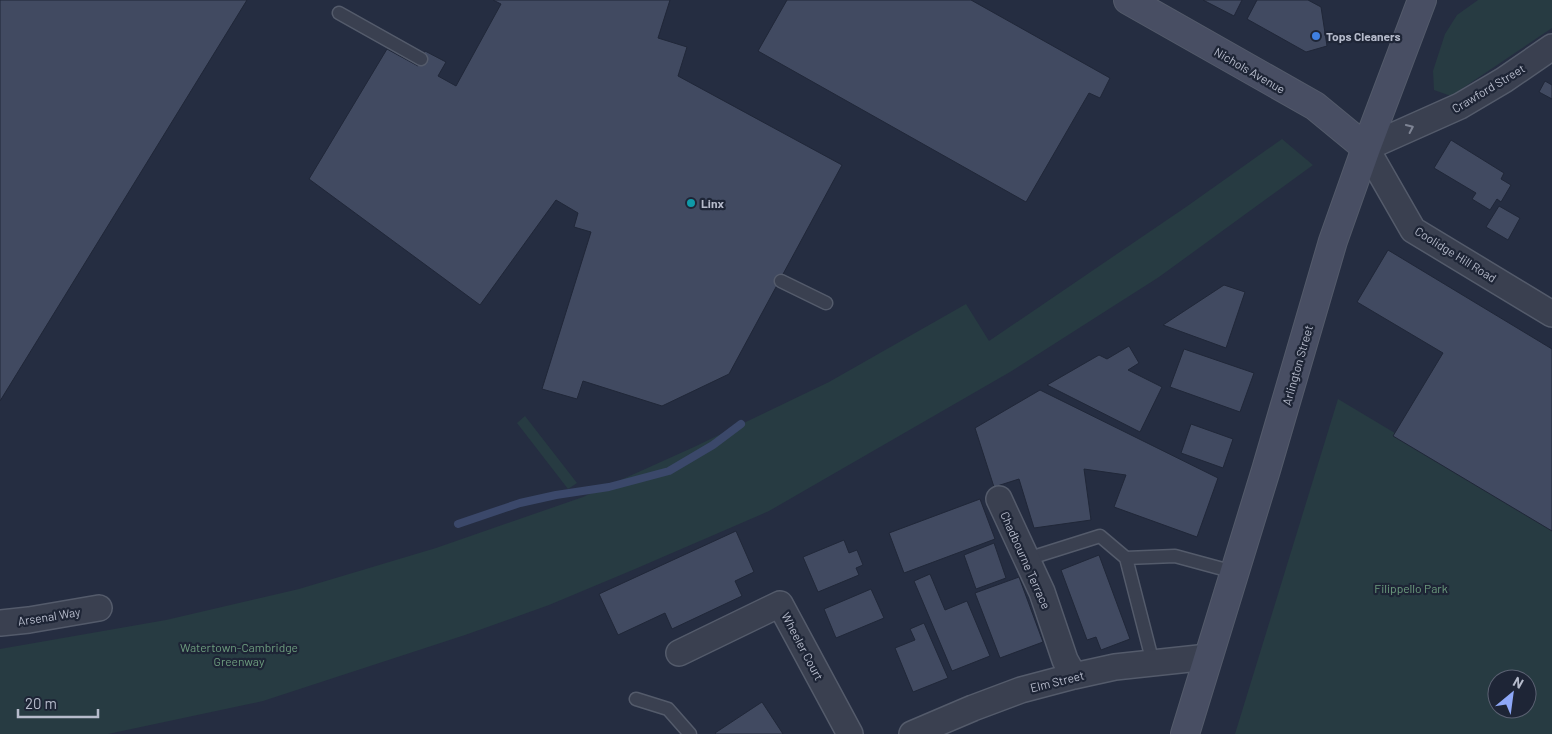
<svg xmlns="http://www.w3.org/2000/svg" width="1552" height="734" viewBox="0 0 1552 734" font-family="Barlow,sans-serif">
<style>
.green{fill:#273b42;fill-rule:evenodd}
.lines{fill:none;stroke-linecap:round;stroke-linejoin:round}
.stream{stroke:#3b486a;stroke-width:8}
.building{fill:#414a61;stroke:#202738}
.lane-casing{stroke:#545b6b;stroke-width:15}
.street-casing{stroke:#545b6b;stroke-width:28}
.secondary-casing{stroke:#545b6b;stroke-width:30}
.lane{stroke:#3a4050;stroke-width:12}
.street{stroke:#3a4050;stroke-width:25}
.secondary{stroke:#484e63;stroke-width:28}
.oneway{stroke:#7e8494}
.shop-dot{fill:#3f7fe0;stroke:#1e2536;stroke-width:2}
.culture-dot{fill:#0f9aa8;stroke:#1e2536;stroke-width:2}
.labels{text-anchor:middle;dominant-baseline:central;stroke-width:4.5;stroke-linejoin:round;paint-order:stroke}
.poi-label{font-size:12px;font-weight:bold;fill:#b6bbcb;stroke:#1e2536;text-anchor:start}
.street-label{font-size:12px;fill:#b6bbcb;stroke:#1e2536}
.park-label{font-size:12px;fill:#6d9c7e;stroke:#1e2536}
</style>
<rect width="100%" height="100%" fill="#252d41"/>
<path class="green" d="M 1478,0 L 1552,0 L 1552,28 L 1451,96 L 1434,90 L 1433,71 L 1445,34 L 1457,15 Z
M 1282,139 L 1313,165 L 1159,277 L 1010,372 L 769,511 L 635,569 L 549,605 L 465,635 L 263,701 L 108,734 L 0,734 L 0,649 L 166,620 L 299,589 L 436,548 L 583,497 L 694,447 L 829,382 L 966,304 L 989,341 L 1186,207 Z
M 1338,399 L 1552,527 L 1552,734 L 1235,734 ZM 1497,679 L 1527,679 L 1527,709 L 1497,709 Z
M 525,416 L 577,483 L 568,489 L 517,423 Z"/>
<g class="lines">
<path class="stream" d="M 458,524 L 520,503 L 556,495 L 609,487 L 669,471 L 713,445 L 741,424"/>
</g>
<path class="building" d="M 0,0 L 247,0 L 0,401 Z
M 493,0 L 670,0 L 658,38 L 687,47 L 678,76 L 842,165 L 729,374 L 662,406 L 583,381 L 577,399 L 542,389 L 591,232 L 574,227 L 578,213 L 556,200 L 480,305 L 309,179 L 387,49 L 418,66 L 425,51 L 446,62 L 438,76 L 456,86 L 501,4 Z
M 787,0 L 971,0 L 1110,78 L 1100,98 L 1089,93 L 1026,202 L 758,51 Z
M 1203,0 L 1242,0 L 1234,16 Z
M 1257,0 L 1308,0 L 1321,7 L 1327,46 L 1306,52 L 1247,19 Z
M 1545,81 L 1552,85 L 1552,99 L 1539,92 Z
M 1451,140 L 1504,173 L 1501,179 L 1511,185 L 1501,202 L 1497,199 L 1490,210 L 1472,199 L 1476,193 L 1434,168 Z
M 1499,206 L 1520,218 L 1508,240 L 1486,227 Z
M 1388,250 L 1552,349 L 1552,531 L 1393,436 L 1443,353 L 1357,302 Z
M 1224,285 L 1245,292 L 1226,348 L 1163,325 Z
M 1129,346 L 1139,363 L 1128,370 L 1162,387 L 1140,432 L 1047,385 L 1099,355 L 1107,359 Z
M 1184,349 L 1254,373 L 1240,412 L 1170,387 Z
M 1040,390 L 1218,478 L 1197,537 L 1114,507 L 1126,475 L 1084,469 L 1091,520 L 1034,528 L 1019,479 L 994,487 L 975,428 Z
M 1191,424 L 1233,439 L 1223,468 L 1181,453 Z
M 980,499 L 995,539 L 904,573 L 889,533 Z
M 736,531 L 754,572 L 735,581 L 742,596 L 672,629 L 665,613 L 618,635 L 599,594 Z
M 844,540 L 849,553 L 857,550 L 863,565 L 856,568 L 859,575 L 818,592 L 803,557 Z
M 994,543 L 1006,578 L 976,589 L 964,555 Z
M 1099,555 L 1130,639 L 1101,650 L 1096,637 L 1087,640 L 1061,570 Z
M 930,574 L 945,610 L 967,601 L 990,656 L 952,671 L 914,581 Z
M 1019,577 L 1043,642 L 1000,658 L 975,593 Z
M 871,589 L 884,618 L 836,638 L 824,609 Z
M 924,623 L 948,678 L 913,692 L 895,648 L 915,640 L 910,629 Z
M 762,702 L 783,734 L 716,734 L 715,733 Z"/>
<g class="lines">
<g class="lane-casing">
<path id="lane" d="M 339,13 L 421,59
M 781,281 L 826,303
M 1027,559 L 1100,536 L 1126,558
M 1153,663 L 1126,558 L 1175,556 L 1234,572
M 636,699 L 668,709 L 690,734"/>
</g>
<g class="street-casing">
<path id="street" d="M 1552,47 L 1504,80 L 1460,106 L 1366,148 L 1413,230 L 1552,314
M 999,499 L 1042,592 L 1065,660 L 1074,676
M 0,623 L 29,620 L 99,608
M 679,653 L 780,604 L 850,734
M 912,734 L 973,708 L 1021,690 L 1074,676 L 1115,667 L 1208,657"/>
</g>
<g class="secondary-casing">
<path id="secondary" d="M 1128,0 L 1315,106 L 1366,148
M 1185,734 L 1266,470 L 1333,241 L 1366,148 L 1422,0"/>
</g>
<use href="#lane" class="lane"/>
<use href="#street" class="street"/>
<use href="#secondary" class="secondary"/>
</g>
<defs><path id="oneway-chevron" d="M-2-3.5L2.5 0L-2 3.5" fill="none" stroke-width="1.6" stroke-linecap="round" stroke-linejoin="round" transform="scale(1.25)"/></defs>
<use class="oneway" href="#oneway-chevron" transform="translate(1410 128) rotate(-25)"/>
<circle class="shop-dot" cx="1316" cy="36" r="5"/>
<circle class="culture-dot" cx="691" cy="203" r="5"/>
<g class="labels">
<g class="poi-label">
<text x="1326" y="36">Tops Cleaners</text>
<text x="701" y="203">Linx</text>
</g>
<g class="street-label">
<text transform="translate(1250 70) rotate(30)">Nichols Avenue</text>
<text transform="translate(1488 88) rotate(-31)">Crawford Street</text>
<text transform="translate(1456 254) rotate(32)">Coolidge Hill Road</text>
<text transform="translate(1297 365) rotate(-74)">Arlington Street</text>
<text transform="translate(1026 560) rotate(66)">Chadbourne Terrace</text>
<text transform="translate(49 616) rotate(-9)">Arsenal Way</text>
<text transform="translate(803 646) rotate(62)">Wheeler Court</text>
<text transform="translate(1057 681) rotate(-14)">Elm Street</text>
</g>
<g class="park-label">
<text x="1411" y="588">Filippello Park</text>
<text x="239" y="647">Watertown-Cambridge<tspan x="239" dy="14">Greenway</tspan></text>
</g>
</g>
<g transform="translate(1512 694) rotate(29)"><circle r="24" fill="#1e2536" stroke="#5b6172"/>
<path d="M0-4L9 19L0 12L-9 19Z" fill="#8ea8f8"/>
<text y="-8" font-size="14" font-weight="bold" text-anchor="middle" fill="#b6bbcb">N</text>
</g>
<path d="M18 709v8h80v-8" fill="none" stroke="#b6bbcb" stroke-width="2.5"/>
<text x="25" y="709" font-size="15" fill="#b6bbcb" stroke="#1e2536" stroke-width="4" paint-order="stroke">20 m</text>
</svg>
